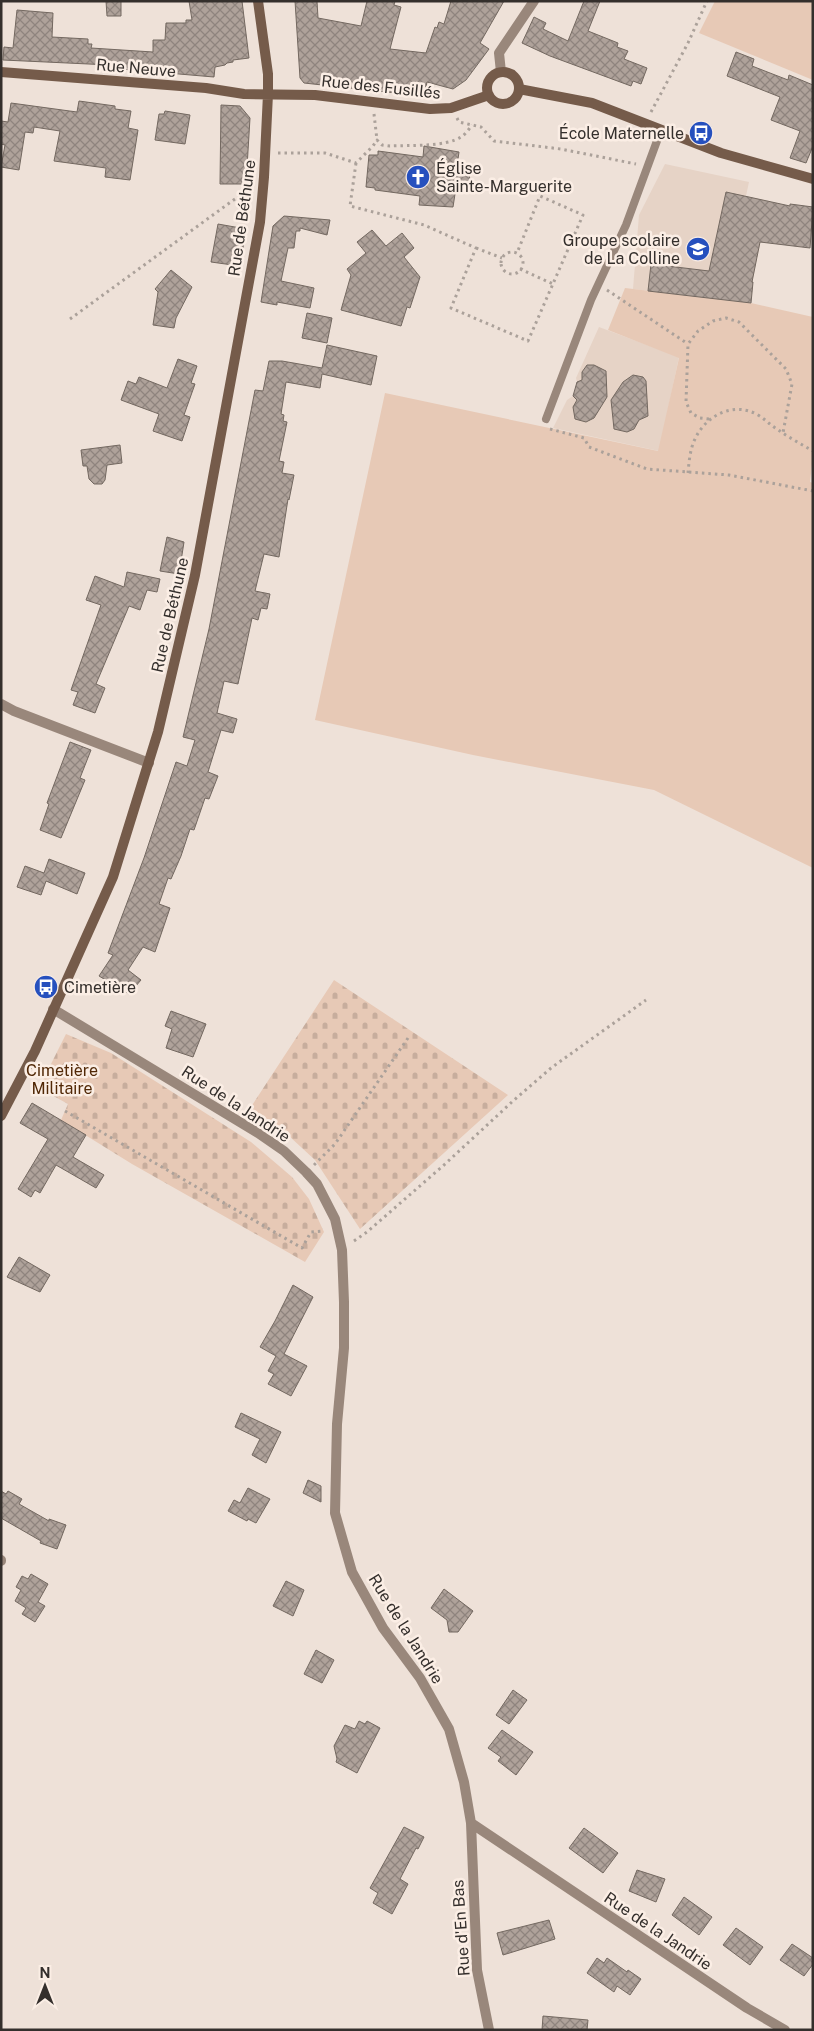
<svg xmlns="http://www.w3.org/2000/svg" width="814" height="2031" viewBox="0 0 814 2031" font-family="'Public Sans',sans-serif">
<style>
.built{fill:#e6d3c6}
.green{fill:#e7c9b6}
.cemetery{fill:url(#cemetery-stones)}
.building{fill:url(#building-cross-hatch);stroke:#736860}
.lines{fill:none;stroke-linecap:round;stroke-linejoin:round}
.path{stroke:#aba19a;stroke-width:3;stroke-dasharray:2.5 4;stroke-linecap:butt}
.lane{stroke:#99877b;stroke-width:8}
.street{stroke:#99877b;stroke-width:10}
.secondary{stroke:#755b4a;stroke-width:10}
.labels{text-anchor:middle;dominant-baseline:central;stroke-width:5;stroke-linejoin:round;paint-order:stroke}
.street-label{font-size:16px;fill:#342f2c;stroke:#fbeee5}
.poi-label{font-size:16px;fill:#342f2c;stroke:#fbeee5;text-anchor:end}
.park-label{font-size:16px;fill:#512806;stroke:#fbeee5}
</style>
<defs>
<pattern id="cemetery-stones" width="16" height="16" patternUnits="userSpaceOnUse" patternTransform="scale(1.25)"><rect width="16" height="16" fill="#e7c9b6"/><path d="M2 7V4a2 2 0 0 1 4 0v3zM10 15v-3a2 2 0 0 1 4 0v3z" fill="#c7ad9d"/></pattern>
<pattern id="building-cross-hatch" width="8" height="8" patternUnits="userSpaceOnUse" patternTransform="scale(1.25)"><rect width="8" height="8" fill="#afa29a"/><path d="M0 0l8 8M0 8l8-8" fill="none" stroke="#8f847e"/></pattern>
</defs>
<rect width="100%" height="100%" fill="#eee1d8"/>
<path class="built" d="M 665,164 L 749,182 L 746,196 L 769,201 L 752,282 L 753,282 L 751,303 L 633,289 L 639,215 Z
M 599,327 L 679,357 L 659,451 L 553,428 L 567,400 L 573,396 L 577,382 L 576,378 Z"/>
<path class="green" d="M 715,1 L 813,1 L 813,80 L 699,33 Z
M 625,288 L 751,303 L 813,317 L 813,456 L 810,482 L 813,483 L 813,868 L 654,790 L 473,755 L 315,720 L 385,393 L 658,451 L 679,358 L 608,330 Z"/>
<path class="cemetery" d="M 334,980 L 508,1095 L 360,1229 L 315,1160 L 289,1136 L 249,1110 Z
M 66,1034 L 111,1053 L 251,1142 L 292,1177 L 309,1199 L 324,1232 L 305,1262 L 132,1164 L 61,1120 L 68,1104 L 39,1088 Z"/>
<path class="building" d="M 106,1 L 121,1 L 121,16 L 107,16 Z
M 189,1 L 242,1 L 249,58 L 233,60 L 233,62 L 227,63 L 225,65 L 215,67 L 214,77 L 109,68 L 110,65 L 3,60 L 4,47 L 13,48 L 17,10 L 53,13 L 52,37 L 88,39 L 88,44 L 92,44 L 91,48 L 153,52 L 153,40 L 165,40 L 166,23 L 186,23 L 186,20 L 192,20 Z
M 295,1 L 317,1 L 318,18 L 361,26 L 367,1 L 395,1 L 394,5 L 401,7 L 390,49 L 426,53 L 435,27 L 437,28 L 439,22 L 444,24 L 451,1 L 504,1 L 480,43 L 489,49 L 466,80 L 453,89 L 427,82 L 424,96 L 304,83 L 300,78 Z
M 584,1 L 600,1 L 588,31 L 618,43 L 617,47 L 628,51 L 624,59 L 647,68 L 641,84 L 633,81 L 631,86 L 550,56 L 522,43 L 534,17 L 546,23 L 543,29 L 568,41 Z
M 736,52 L 754,59 L 752,66 L 788,80 L 789,75 L 813,85 L 813,146 L 806,163 L 790,158 L 800,131 L 771,120 L 780,97 L 727,76 Z
M 79,101 L 115,106 L 115,109 L 131,111 L 128,128 L 138,130 L 130,180 L 105,177 L 106,168 L 54,161 L 60,131 L 34,127 L 33,133 L 25,132 L 19,170 L 1,167 L 5,145 L 1,144 L 1,121 L 8,122 L 11,103 L 77,112 Z
M 221,105 L 240,106 L 250,118 L 246,184 L 220,184 Z
M 165,111 L 190,115 L 185,144 L 155,140 L 159,114 L 164,114 Z
M 424,146 L 459,152 L 457,166 L 469,174 L 470,180 L 468,185 L 455,194 L 453,207 L 419,205 L 420,196 L 375,190 L 375,188 L 366,187 L 369,155 L 378,155 L 378,151 L 423,157 Z
M 726,192 L 790,206 L 790,204 L 813,207 L 810,248 L 760,242 L 752,282 L 753,282 L 751,303 L 648,291 L 651,264 L 709,271 Z
M 284,216 L 330,220 L 327,235 L 300,228 L 300,231 L 296,231 L 294,248 L 288,248 L 281,281 L 314,288 L 310,308 L 277,302 L 277,305 L 261,302 L 273,226 Z
M 218,224 L 246,229 L 240,266 L 211,262 Z
M 372,230 L 386,246 L 402,233 L 414,248 L 404,257 L 420,277 L 410,308 L 407,307 L 401,326 L 341,310 L 351,275 L 347,269 L 366,253 L 357,242 Z
M 171,270 L 192,287 L 176,318 L 174,328 L 153,325 L 158,292 L 155,289 Z
M 307,313 L 332,318 L 327,343 L 302,338 Z
M 327,345 L 377,356 L 371,385 L 322,374 L 320,388 L 286,382 L 281,414 L 284,415 L 283,421 L 287,422 L 279,461 L 284,462 L 282,473 L 294,475 L 289,500 L 288,499 L 279,557 L 264,554 L 255,591 L 270,594 L 267,609 L 261,608 L 258,620 L 252,618 L 238,684 L 224,681 L 217,713 L 237,719 L 233,733 L 221,730 L 208,772 L 218,776 L 209,799 L 205,798 L 194,830 L 190,829 L 181,856 L 171,879 L 168,878 L 159,904 L 170,908 L 155,952 L 143,947 L 128,970 L 141,980 L 129,994 L 99,976 L 113,955 L 108,953 L 144,858 L 176,762 L 187,766 L 195,740 L 183,737 L 209,629 L 255,390 L 263,391 L 269,361 L 282,361 L 322,368 Z
M 178,359 L 197,366 L 191,383 L 195,384 L 184,415 L 190,417 L 182,441 L 153,431 L 159,414 L 121,400 L 128,381 L 136,384 L 139,377 L 167,388 Z
M 587,365 L 594,365 L 606,371 L 607,397 L 594,418 L 586,422 L 575,419 L 573,407 L 577,400 L 573,396 L 577,382 L 582,380 L 582,372 Z
M 633,375 L 643,377 L 646,381 L 648,416 L 639,420 L 634,429 L 627,432 L 614,429 L 611,400 L 623,382 Z
M 120,445 L 122,463 L 107,465 L 105,480 L 102,484 L 94,484 L 89,479 L 87,466 L 83,466 L 81,450 Z
M 167,537 L 184,542 L 179,574 L 160,571 Z
M 127,572 L 160,579 L 157,592 L 147,590 L 140,610 L 129,606 L 96,684 L 105,688 L 95,713 L 73,705 L 78,692 L 71,690 L 101,605 L 86,600 L 95,576 L 124,587 Z
M 70,742 L 91,750 L 80,778 L 85,780 L 61,838 L 40,830 L 49,804 L 47,803 Z
M 49,859 L 85,873 L 77,894 L 46,881 L 41,895 L 17,887 L 25,866 L 44,873 Z
M 171,1011 L 206,1024 L 193,1057 L 166,1048 L 172,1029 L 165,1026 Z
M 32,1103 L 86,1135 L 73,1157 L 104,1175 L 96,1188 L 56,1165 L 40,1193 L 35,1190 L 31,1197 L 18,1189 L 48,1139 L 20,1123 Z
M 19,1257 L 50,1275 L 40,1292 L 7,1277 Z
M 293,1285 L 313,1297 L 284,1354 L 307,1366 L 291,1396 L 268,1384 L 274,1374 L 268,1371 L 276,1356 L 260,1347 L 275,1321 Z
M 241,1413 L 281,1432 L 266,1463 L 252,1455 L 260,1439 L 235,1427 Z
M 308,1480 L 321,1486 L 321,1502 L 303,1493 Z
M 248,1488 L 270,1499 L 256,1523 L 248,1519 L 247,1521 L 228,1511 L 234,1500 L 240,1503 Z
M 1,1491 L 6,1494 L 8,1491 L 22,1499 L 19,1504 L 49,1521 L 49,1519 L 66,1525 L 57,1549 L 40,1543 L 41,1541 L 1,1518 Z
M 31,1574 L 48,1584 L 38,1602 L 45,1606 L 35,1622 L 22,1614 L 26,1608 L 15,1601 L 21,1590 L 16,1587 L 22,1576 L 28,1579 Z
M 286,1581 L 304,1590 L 293,1616 L 273,1606 Z
M 444,1589 L 473,1611 L 458,1632 L 449,1632 L 447,1620 L 431,1608 Z
M 316,1650 L 334,1660 L 322,1683 L 304,1674 Z
M 513,1690 L 527,1700 L 509,1724 L 496,1715 Z
M 359,1721 L 365,1724 L 367,1721 L 380,1728 L 357,1773 L 336,1762 L 337,1759 L 334,1746 L 345,1725 L 355,1729 Z
M 502,1730 L 533,1752 L 516,1775 L 498,1761 L 501,1757 L 488,1748 Z
M 404,1827 L 424,1837 L 418,1849 L 416,1848 L 400,1879 L 408,1884 L 392,1914 L 373,1903 L 378,1893 L 370,1888 Z
M 584,1828 L 618,1853 L 603,1873 L 569,1848 Z
M 637,1870 L 665,1879 L 656,1902 L 629,1891 Z
M 684,1897 L 712,1917 L 699,1935 L 672,1915 Z
M 549,1920 L 555,1939 L 503,1955 L 497,1933 Z
M 736,1928 L 763,1947 L 750,1965 L 723,1945 Z
M 792,1944 L 813,1958 L 813,1964 L 804,1976 L 780,1960 Z
M 597,1958 L 604,1963 L 607,1958 L 627,1972 L 628,1970 L 641,1979 L 630,1995 L 617,1986 L 614,1992 L 587,1973 Z
M 543,2016 L 588,2020 L 587,2030 L 542,2030 Z"/>
<g class="lines">
<path class="path" d="M 651,112 L 688,43 L 707,1
M 374,114 L 377,140
M 457,118 L 459,122 L 481,127 L 494,141 L 561,149 L 636,164
M 278,153 L 325,153 L 356,163 L 373,146 L 377,140 L 382,145 L 390,146 C 409,145 446,147 461,137 C 466,134 469,129 472,125
M 356,163 L 350,206 L 424,225 L 476,248 L 451,308 L 528,341 L 583,215 L 540,196 L 517,253
M 476,248 L 502,258
M501 263a11 11 0 1 1 22 0a11 11 0 1 1-22 0Z
M 520,269 L 553,284
M 607,290 L 688,344
M 70,319 L 250,188
M 709,419 L 700,418 L 691,413 L 686,402 L 688,344 L 698,331 L 713,321 L 726,318 L 739,322 L 786,369 L 792,384 L 783,433
M 550,429 L 584,438 L 589,447 L 647,469 L 729,475 L 813,491
M 688,473 C 689,462 690,449 695,439 C 706,415 734,401 758,415 C 765,419 770,425 777,429 C 788,437 801,444 813,451
M 65,1111 L 302,1248 L 311,1232 L 324,1231
M 314,1165 L 335,1144 L 408,1038
M 354,1241 L 367,1232 L 444,1165 L 513,1101 L 551,1068 L 646,1000"/>
<path class="lane" d="M 546,419 L 591,300 L 626,225 L 661,130"/>
<path class="street" d="M 501,72 L 499,53 L 534,1
M 1,704 L 14,711 L 149,763
M 53,1009 L 258,1133 L 284,1151 L 306,1172 L 317,1184 L 335,1219 L 342,1250 L 344,1302 L 344,1348 L 337,1424 L 335,1513 L 352,1572 L 383,1628 L 420,1678 L 449,1729 L 464,1782 L 471,1823 L 747,2008 L 785,2030
M 1,1560 L 1,1561
M 471,1823 L 477,1970 L 489,2030"/>
<path class="secondary" d="M 1,72 L 206,88 L 244,94 L 315,95 L 430,109 L 451,108 L 489,95
M487 88a16 16 0 1 1 32 0a16 16 0 1 1-32 0Z
M 519,89 L 592,103 L 721,153 L 813,179
M 1,1116 L 35,1051 L 113,877 L 158,732 L 195,575 L 260,222 L 264,177 L 268,94 L 268,74 L 258,1"/>
</g>
<defs>
<g id="bus-disc" transform="scale(1.25)"><circle r="9.5" fill="#2650be" stroke="#fbeee5"/><path d="M-5-6H5V4H4V6H2V4H-2V6H-4V4H-5ZM-3.5-4V0h7V-4ZM-3.5 1.2v1.5H-2V1.2ZM2 1.2v1.5H3.5V1.2Z" fill="#fff"/></g>
<g id="church-disc" transform="scale(1.25)"><circle r="9.5" fill="#2650be" stroke="#fbeee5"/><path d="M-1.2-6h2.4v3.5h3.3v2.4h-3.3V6h-2.4V-.1h-3.3v-2.4h3.3Z" fill="#fff"/></g>
<g id="school-disc" transform="scale(1.25)"><circle r="9.5" fill="#2650be" stroke="#fbeee5"/><path d="M0-5L7-2L0 1L-7-2ZM-4 1L0 2.5L4 1V4Q0 6-4 4Z" fill="#fff"/></g>
</defs>
<g fill-rule="evenodd">
<use href="#bus-disc" x="701" y="133"/>
<use href="#church-disc" x="418" y="177"/>
<use href="#school-disc" x="698" y="249"/>
<use href="#bus-disc" x="46" y="987"/>
</g>
<g class="labels">
<g class="street-label">
<text transform="translate(136 68) rotate(5)">Rue Neuve</text>
<text transform="translate(381 87) rotate(6)">Rue des Fusillés</text>
<text transform="translate(242 218) rotate(-82)">Rue de Béthune</text>
<text transform="translate(170 615) rotate(-77)">Rue de Béthune</text>
<text transform="translate(236 1104) rotate(33)">Rue de la Jandrie</text>
<text transform="translate(406 1629) rotate(58)">Rue de la Jandrie</text>
<text transform="translate(461 1928) rotate(-94)">Rue d'En Bas</text>
<text transform="translate(658 1931) rotate(34)">Rue de la Jandrie</text>
</g>
<g class="poi-label">
<text x="684" y="133">École Maternelle</text>
<text x="436" y="168" text-anchor="start">Église<tspan x="436" dy="18">Sainte-Marguerite</tspan></text>
<text x="680" y="240">Groupe scolaire<tspan x="680" dy="18">de La Colline</tspan></text>
<text x="64" y="987" text-anchor="start">Cimetière</text>
</g>
<g class="park-label">
<text x="62" y="1070">Cimetière<tspan x="62" dy="18">Militaire</tspan></text>
</g>
</g>
<rect width="814" height="2031" fill="none" stroke="#342f2c" stroke-width="5"/>
<g transform="translate(45 1986)" stroke="#fbeee5" stroke-width="4" paint-order="stroke">
<path d="M0-4L9 19L0 12L-9 19Z" fill="#342f2c"/>
<text y="-8" font-size="14" font-weight="bold" text-anchor="middle" fill="#342f2c">N</text>
</g>
</svg>
